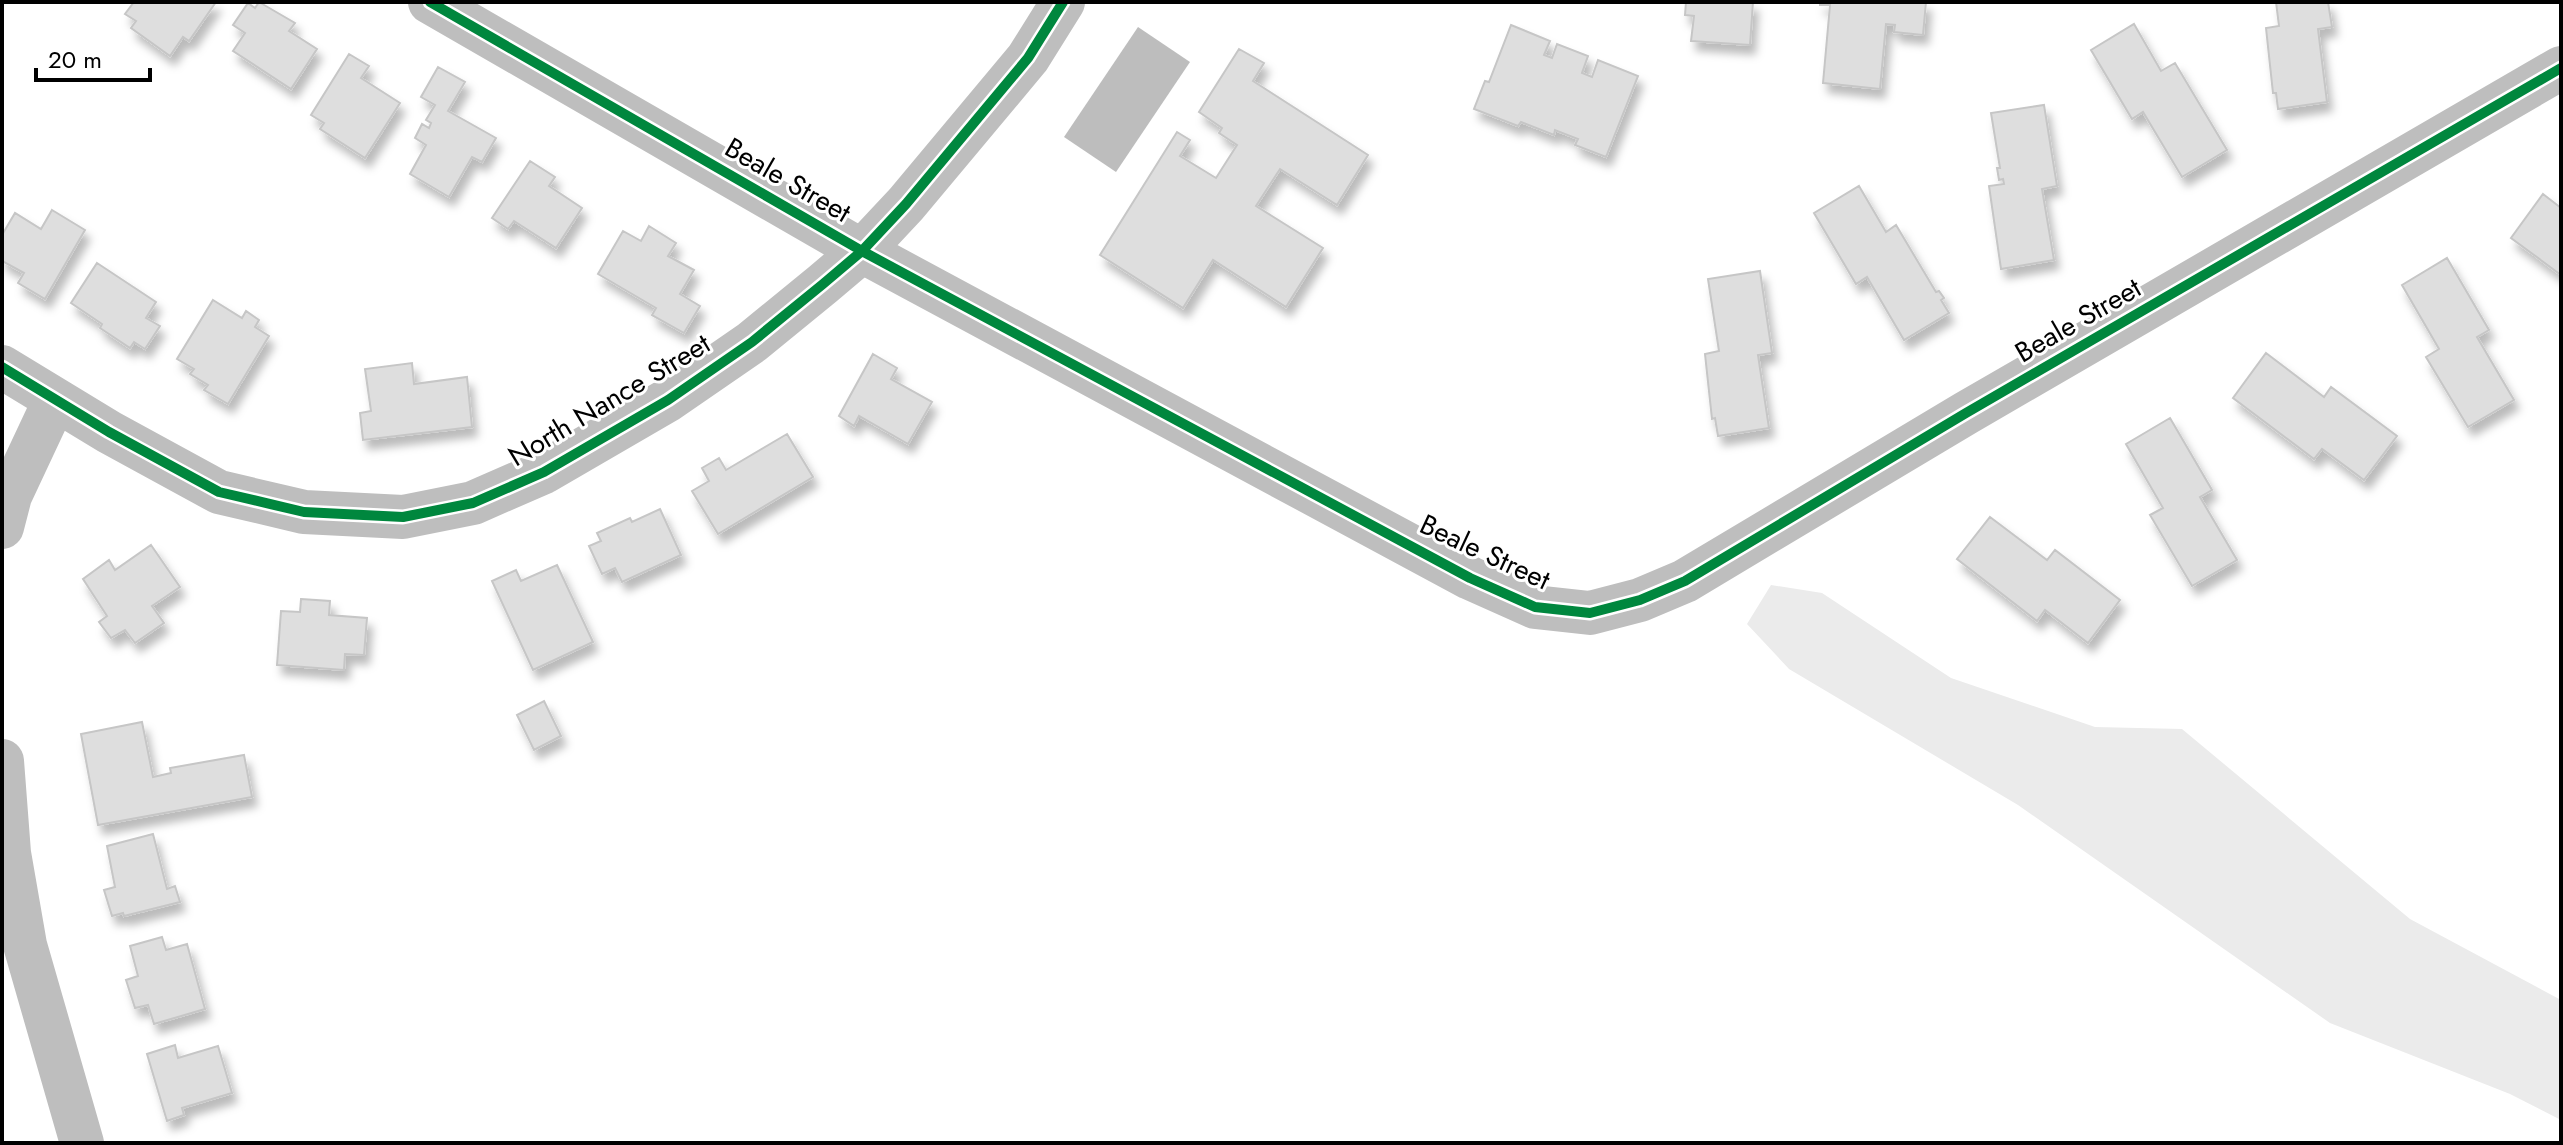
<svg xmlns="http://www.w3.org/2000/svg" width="2563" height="1145" viewBox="0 0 2563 1145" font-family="Jost,sans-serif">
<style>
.green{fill:#ebebeb}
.water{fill:#bdbdbd}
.building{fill:#dedede;stroke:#c6c6c6;stroke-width:2;filter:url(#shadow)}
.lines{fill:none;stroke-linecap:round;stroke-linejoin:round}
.minor{stroke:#bebebe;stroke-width:44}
.cycleway-casing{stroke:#fff;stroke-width:15}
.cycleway{stroke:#00873e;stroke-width:10}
.labels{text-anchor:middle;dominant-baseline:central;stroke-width:6;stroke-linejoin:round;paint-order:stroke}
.street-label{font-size:28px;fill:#000;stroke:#fff}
</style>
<defs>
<filter id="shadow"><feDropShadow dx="5" dy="9" stdDeviation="4" flood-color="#0004"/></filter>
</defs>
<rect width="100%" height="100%" fill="#fff"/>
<path class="green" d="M 1771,585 L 1822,593 L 1951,678 L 2095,727 L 2182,729 L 2410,919 L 2561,1000 L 2561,1120 L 2510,1094 L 2330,1023 L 2018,805 L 1789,669 L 1747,624 Z"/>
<path class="water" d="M 1138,27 L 1190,62 L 1116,172 L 1064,137 Z"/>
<path class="building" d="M 134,2 L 216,2 L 189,41 L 183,37 L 170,56 L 131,28 L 136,21 L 125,14 Z
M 259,2 L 295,23 L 289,31 L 317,49 L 291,89 L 233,51 L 245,33 L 233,25 L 248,3 L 255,8 Z
M 1686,2 L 1753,2 L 1750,45 L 1691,41 L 1694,16 L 1685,15 Z
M 1820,2 L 1926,2 L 1923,35 L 1894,32 L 1895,25 L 1886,24 L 1880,89 L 1823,83 L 1830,5 L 1820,5 Z
M 2276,2 L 2328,2 L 2332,27 L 2318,29 L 2327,102 L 2278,109 L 2276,93 L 2273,93 L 2266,28 L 2279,26 Z
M 2134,24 L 2161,71 L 2175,63 L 2227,150 L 2182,177 L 2143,112 L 2132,119 L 2091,50 Z
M 1511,25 L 1550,41 L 1544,55 L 1552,58 L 1557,44 L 1588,56 L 1582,73 L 1592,77 L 1598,60 L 1638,76 L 1606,157 L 1575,145 L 1578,139 L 1555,130 L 1554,135 L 1521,122 L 1518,126 L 1474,109 L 1485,81 L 1489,82 Z
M 1239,49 L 1264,63 L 1253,81 L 1368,155 L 1337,205 L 1280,169 L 1256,206 L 1323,248 L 1286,307 L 1213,260 L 1183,308 L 1100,255 L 1177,132 L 1190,140 L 1180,156 L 1216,178 L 1237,145 L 1219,133 L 1222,128 L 1199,112 Z
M 349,54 L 369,66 L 361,78 L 400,103 L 365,158 L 320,129 L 324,123 L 311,115 Z
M 438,67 L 465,82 L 448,111 L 496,138 L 482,162 L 472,157 L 449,197 L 410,174 L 426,145 L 415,138 L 422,124 L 429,128 L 431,123 L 426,120 L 435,105 L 421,97 Z
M 2044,105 L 2057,186 L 2042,189 L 2054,260 L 2001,269 L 1989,186 L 2004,184 L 2003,179 L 1999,180 L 1997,168 L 2000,168 L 1991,113 Z
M 530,161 L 555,177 L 549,186 L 582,208 L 556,248 L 514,221 L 508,229 L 492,218 Z
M 1859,186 L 1886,232 L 1896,225 L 1936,292 L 1939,291 L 1944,298 L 1941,300 L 1949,313 L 1904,340 L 1867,277 L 1856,284 L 1814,213 Z
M 2543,194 L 2561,208 L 2561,275 L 2511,238 Z
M 52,210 L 85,230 L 45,299 L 18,283 L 24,273 L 2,261 L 2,235 L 15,213 L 41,229 Z
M 649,226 L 676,243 L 668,256 L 694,270 L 680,294 L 700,306 L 684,333 L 652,315 L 656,308 L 598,274 L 623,231 L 641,241 Z
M 2447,258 L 2489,330 L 2477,337 L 2514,400 L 2468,427 L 2426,357 L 2439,349 L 2402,285 Z
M 97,263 L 156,302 L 146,318 L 160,326 L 145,349 L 134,342 L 130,348 L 100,328 L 102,324 L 71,303 Z
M 1760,271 L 1772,353 L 1758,355 L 1769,428 L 1718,436 L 1715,418 L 1712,419 L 1705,354 L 1719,351 L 1708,279 Z
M 213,300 L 242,318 L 246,311 L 259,320 L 255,327 L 269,336 L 228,404 L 204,390 L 208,385 L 190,374 L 194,369 L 177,359 Z
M 2266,353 L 2324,397 L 2331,387 L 2397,436 L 2364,480 L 2322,449 L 2314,459 L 2233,398 Z
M 873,354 L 897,368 L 891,379 L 932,402 L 908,444 L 859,416 L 854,426 L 839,416 Z
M 412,363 L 414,384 L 467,377 L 472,427 L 363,440 L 360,413 L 371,411 L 365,369 Z
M 2170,418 L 2212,490 L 2200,497 L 2237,560 L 2192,586 L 2150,515 L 2163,508 L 2126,444 Z
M 787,434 L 813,477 L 718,534 L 692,491 L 709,481 L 702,468 L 719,458 L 726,470 Z
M 660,509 L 681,555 L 622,582 L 615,568 L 602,574 L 589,546 L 601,541 L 597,533 L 630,518 L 632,522 Z
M 1990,517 L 2047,560 L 2055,550 L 2120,600 L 2088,643 L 2045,610 L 2037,621 L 1957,559 Z
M 151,545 L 180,587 L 152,606 L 164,623 L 135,643 L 125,630 L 111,638 L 99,622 L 107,616 L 83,579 L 109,560 L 115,570 Z
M 557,565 L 593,642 L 533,670 L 492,581 L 516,570 L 521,581 Z
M 301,599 L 330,601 L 329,615 L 367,618 L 364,655 L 345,654 L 344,670 L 277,665 L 281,611 L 300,612 Z
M 544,701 L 561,736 L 534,750 L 517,715 Z
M 142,722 L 153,777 L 171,773 L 170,768 L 244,755 L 252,797 L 98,825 L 81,734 Z
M 153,834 L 167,889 L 175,886 L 180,902 L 124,916 L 123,913 L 112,916 L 104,890 L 115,887 L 107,846 Z
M 162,937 L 166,950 L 187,944 L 205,1009 L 154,1024 L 148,1005 L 135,1008 L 126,980 L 138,976 L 130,946 Z
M 175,1045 L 178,1058 L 218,1046 L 232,1093 L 182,1108 L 184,1115 L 167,1121 L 147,1054 Z"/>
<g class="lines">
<path class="minor" d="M 430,2 L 862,251 L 1470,578 L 1535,607 L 1590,613 L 1640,600 L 1685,581 L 1966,413 L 2561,68
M 2,367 L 109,432 L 219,492 L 304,512 L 403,517 L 473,503 L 544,472 L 668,400 L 752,342 L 823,284 L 862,251 L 906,204 L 1028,58 L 1063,2
M 2,527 L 10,496 L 55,400
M 2,761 L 9,853 L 25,945 L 82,1143"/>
<g class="cycleway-casing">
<path id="cycleway" d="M 430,2 L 862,251 L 1470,578 L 1535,607 L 1590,613 L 1640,600 L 1685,581 L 1966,413 L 2561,68
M 2,367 L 109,432 L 219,492 L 304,512 L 403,517 L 473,503 L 544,472 L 668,400 L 752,342 L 823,284 L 862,251 L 906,204 L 1028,58 L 1063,2"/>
</g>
<use href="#cycleway" class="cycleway"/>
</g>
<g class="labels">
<g class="street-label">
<text transform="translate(788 180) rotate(30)">Beale Street</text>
<text transform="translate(2078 320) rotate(-30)">Beale Street</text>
<text transform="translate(609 400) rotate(-31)">North Nance Street</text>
<text transform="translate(1485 552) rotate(25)">Beale Street</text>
</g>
</g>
<rect width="2563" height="1145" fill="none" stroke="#000000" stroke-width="8"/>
<path d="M36 68v12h114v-12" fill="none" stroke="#000000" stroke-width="4"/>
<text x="48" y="68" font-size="24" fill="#000000" stroke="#ffffff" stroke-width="6" paint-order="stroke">20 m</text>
</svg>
